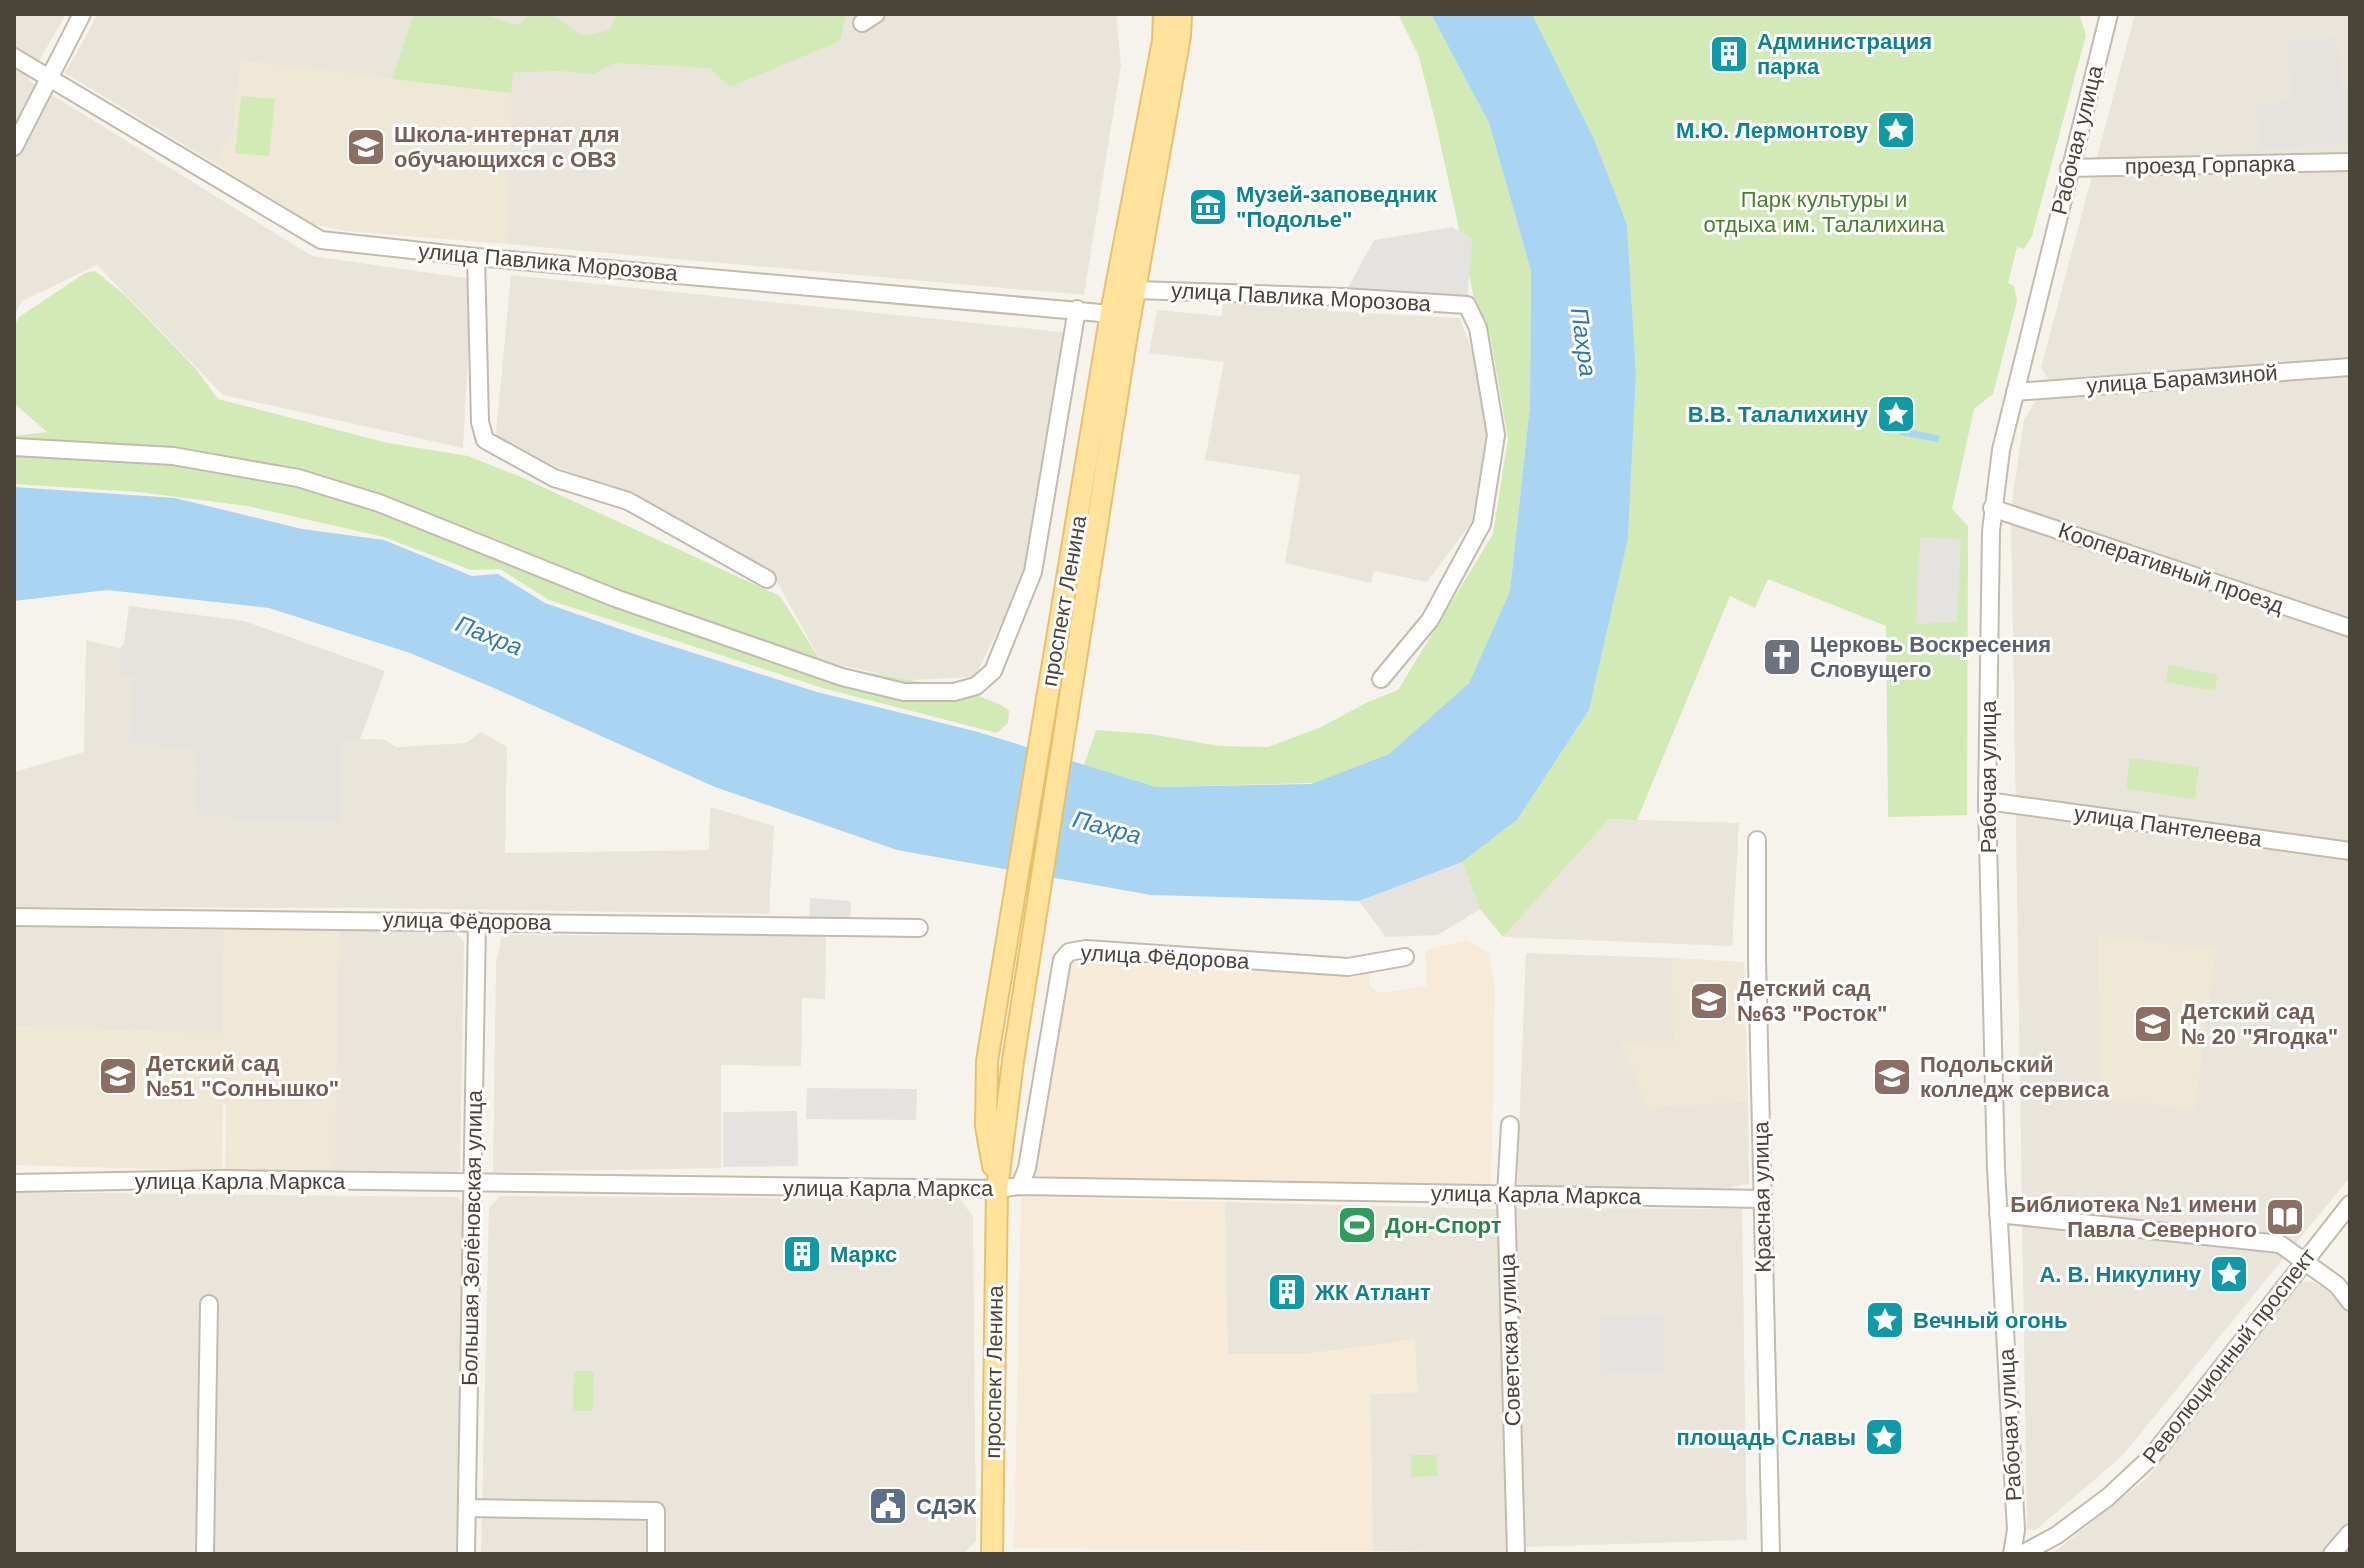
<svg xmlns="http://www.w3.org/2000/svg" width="2364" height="1568" viewBox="0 0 2364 1568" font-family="Helvetica,sans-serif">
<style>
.residential{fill:#eae5da}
.commercial{fill:#f7ead8}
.industrial{fill:#e6e2dd}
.education{fill:#efe8d6}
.green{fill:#d2eab5}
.parking{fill:#e5e3e0}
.water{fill:#a9d4f2}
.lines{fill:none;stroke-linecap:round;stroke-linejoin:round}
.minor-casing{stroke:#c2bbae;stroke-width:20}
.major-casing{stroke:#e6c16a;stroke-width:24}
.minor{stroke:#fff;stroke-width:16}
.major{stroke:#ffe39c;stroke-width:20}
.labels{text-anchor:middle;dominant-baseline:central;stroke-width:6;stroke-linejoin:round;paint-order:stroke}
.culture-label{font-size:22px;font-weight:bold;fill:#0d838f;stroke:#fff;text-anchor:start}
.education-label{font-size:22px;font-weight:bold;fill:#785e54;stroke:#fff;text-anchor:start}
.street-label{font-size:22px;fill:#4b4439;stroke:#fff}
.park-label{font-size:22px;fill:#4a7f2a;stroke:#fff}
.worship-label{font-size:22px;font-weight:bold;fill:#5b616d;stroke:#fff;text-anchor:start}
.leisure-label{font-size:22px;font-weight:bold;fill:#27864d;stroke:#fff;text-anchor:start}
.service-label{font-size:22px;font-weight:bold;fill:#4e5e75;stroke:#fff;text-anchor:start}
.water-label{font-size:24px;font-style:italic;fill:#2e7ab2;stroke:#fff}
</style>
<rect width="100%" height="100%" fill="#f6f3ec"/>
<path class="residential" d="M 14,14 L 66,14 L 28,80 L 312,256 L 472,279 L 463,448 L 223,395 L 97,265 L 22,301 L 14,316 Z
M 98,14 L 1116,14 L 1121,65 L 1084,295 L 506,244 L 511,93 L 241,61 L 233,132 L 214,163 L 65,73 Z
M 2135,14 L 2350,14 L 2350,358 L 2049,380 L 2041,368 Z
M 511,275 L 1071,333 L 1024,576 L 975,677 L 909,680 L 821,661 L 771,571 L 637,498 L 495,443 Z
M 1223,300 L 1327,302 L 1327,311 L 1460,318 L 1474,357 L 1488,435 L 1475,518 L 1427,582 L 1374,571 L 1371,583 L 1285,563 L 1300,475 L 1205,460 L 1224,362 L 1149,353 L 1157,310 L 1222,316 Z
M 2350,375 L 2350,1177 L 2122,1456 L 2036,1530 L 2027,1529 L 2011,509 L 2024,420 L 2036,400 Z
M 86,640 L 120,648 L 119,675 L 135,676 L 197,749 L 199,817 L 338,824 L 341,745 L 360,739 L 383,739 L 396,747 L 466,743 L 481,732 L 507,747 L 505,853 L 709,850 L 710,807 L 774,826 L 769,914 L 378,908 L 14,907 L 14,772 L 84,752 Z
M 1609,819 L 1739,823 L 1732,946 L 1503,937 Z
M 14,927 L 224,930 L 223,1034 L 14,1027 Z
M 339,930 L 456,933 L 464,942 L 460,1169 L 457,1173 L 334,1172 Z
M 502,935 L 826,936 L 825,999 L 802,998 L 801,1066 L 721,1065 L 721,1168 L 493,1172 L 496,964 Z
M 1526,953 L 1672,958 L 1674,1041 L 1621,1043 L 1648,1107 L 1748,1101 L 1749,1184 L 1713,1190 L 1560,1189 L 1517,1183 Z
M 14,1192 L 457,1197 L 464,1205 L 456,1554 L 14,1554 Z
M 500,1196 L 960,1199 L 973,1217 L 976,1541 L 963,1554 L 481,1554 L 489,1208 Z
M 1225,1202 L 1501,1209 L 1509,1553 L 1373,1551 L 1370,1394 L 1415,1340 L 1306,1354 L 1227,1354 Z
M 1516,1208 L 1742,1209 L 1747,1540 L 1524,1547 Z
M 2303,1281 L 2313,1282 L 2332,1293 L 2350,1317 L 2350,1554 L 2052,1554 L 2147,1478 Z"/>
<path class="commercial" d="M 1467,940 L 1488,952 L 1495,985 L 1491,1186 L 1034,1176 L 1070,961 L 1341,974 L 1369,973 L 1370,986 L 1379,993 L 1427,986 L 1425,950 Z
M 1021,1197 L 1225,1202 L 1228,1354 L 1306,1354 L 1415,1339 L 1418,1393 L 1370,1394 L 1373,1551 L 1014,1548 Z"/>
<path class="industrial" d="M 2337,38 L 2340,86 L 2350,86 L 2350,143 L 2259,148 L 2257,104 L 2291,101 L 2288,40 Z
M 129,606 L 244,621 L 385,671 L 360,739 L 341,745 L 339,824 L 198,817 L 197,750 L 129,743 L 134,677 L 119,675 L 120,648 L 124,644 Z
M 1462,862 L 1480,909 L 1438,935 L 1386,937 L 1359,901 Z"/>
<path class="education" d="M 241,61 L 511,93 L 506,244 L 345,231 L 313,224 L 214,163 L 233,132 Z
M 224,930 L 339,930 L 334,1172 L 225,1171 L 226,1104 L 223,1103 L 222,1171 L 14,1165 L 14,1027 L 223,1034 Z
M 2098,936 L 2216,949 L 2195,1109 L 2100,1099 Z
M 1672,958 L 1744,962 L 1748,1101 L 1648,1107 L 1620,1042 L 1674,1041 Z"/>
<path class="green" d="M 414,14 L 481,14 L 518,25 L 531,14 L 554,16 L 583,36 L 610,30 L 617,14 L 847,14 L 840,41 L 730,87 L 710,68 L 614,63 L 593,74 L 560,71 L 513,72 L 511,93 L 392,79 Z
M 1398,14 L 1431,14 L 1489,123 L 1531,271 L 1530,405 L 1510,591 L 1469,683 L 1389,754 L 1314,783 L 1156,787 L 1084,765 L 1096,730 L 1151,734 L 1219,746 L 1268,747 L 1319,728 L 1368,702 L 1398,690 L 1493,534 L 1508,439 L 1490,335 L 1474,298 L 1437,128 L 1419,57 Z
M 1532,14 L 2079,14 L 2086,35 L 2032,236 L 2024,249 L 2017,247 L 2008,283 L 2014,286 L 2017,301 L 1993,394 L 1974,409 L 1952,509 L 1968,526 L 1967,815 L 1888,817 L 1886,626 L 1768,579 L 1755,608 L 1730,596 L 1637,820 L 1609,819 L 1503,937 L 1480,909 L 1462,862 L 1517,820 L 1589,710 L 1628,539 L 1636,373 L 1627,224 L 1594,139 Z
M 241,96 L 275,99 L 269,156 L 235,153 Z
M 95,271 L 126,296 L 196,369 L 218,399 L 388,443 L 468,456 L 521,477 L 780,596 L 823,665 C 857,671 990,690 1009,711 L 1008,723 L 997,733 L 826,689 L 549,600 L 500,569 L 471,570 L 384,537 L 247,506 L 139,492 L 14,484 L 14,436 L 47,432 L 14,403 L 14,327 L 19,317 L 85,273 Z
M 2169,665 L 2218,675 L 2215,691 L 2166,682 Z
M 2130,758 L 2199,767 L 2195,799 L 2126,789 Z
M 574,1371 L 594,1371 L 593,1411 L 573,1411 Z
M 1411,1455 L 1437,1455 L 1438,1476 L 1411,1477 Z"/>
<path class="parking" d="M 1452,227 L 1472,238 L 1467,305 L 1343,297 L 1374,240 Z
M 1920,537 L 1961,539 L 1957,622 L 1916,624 Z
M 810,898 L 851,901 L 850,924 L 809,921 Z
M 807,1088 L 917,1089 L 916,1120 L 806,1119 Z
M 797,1111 L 798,1166 L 723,1167 L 723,1112 Z
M 1664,1314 L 1664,1373 L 1601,1374 L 1600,1315 Z"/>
<path class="water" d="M 1431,14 L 1532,14 L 1594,139 L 1627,224 L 1636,373 L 1628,539 L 1589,710 L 1517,820 L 1462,862 L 1359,901 L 1151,895 L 897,850 L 715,787 L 494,688 L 410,653 L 269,608 L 107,590 L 14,601 L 14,487 L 175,498 L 302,529 L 384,540 L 472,576 L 498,574 L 545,603 L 640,636 L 817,692 L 978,732 L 1156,787 L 1311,784 L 1389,754 L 1469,683 L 1510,591 L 1530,405 L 1531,271 L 1489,123 Z
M 1903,428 L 1940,436 L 1938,442 L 1900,435 Z"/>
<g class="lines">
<g class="minor-casing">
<path id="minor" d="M 862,23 L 876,14
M 14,57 L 321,240 L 476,257 L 1123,315
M 14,147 L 82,14
M 2069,168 L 2350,162
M 476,257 L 480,422 L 485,440 L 554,478 L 628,501 L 767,579
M 1136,290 L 1343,297 L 1467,305 L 1478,328 L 1496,435 L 1482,524 L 1430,620 L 1381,679
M 2015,392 L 2350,367
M 14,447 L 173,456 L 298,478 L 379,503 L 615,598 L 842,677 L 904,692 L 954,692 L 976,686 L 993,671 L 1033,572 L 1077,309
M 1992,508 L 2350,628
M 1987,801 L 2350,851
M 1757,840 L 1757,959 L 1771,1554
M 14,917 L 919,928
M 1510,1125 L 1506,1195 L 1516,1554
M 14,1183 L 223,1179 L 997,1189 L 1020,1186 L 1762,1199
M 1020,1186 L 1027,1168 L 1062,960 L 1069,952 L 1086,949 L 1348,967 L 1405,957
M 1998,1214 L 2280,1244 L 2337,1285 L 2350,1302
M 467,1508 L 656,1511 L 656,1554
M 205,1554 L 209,1304
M 466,1554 L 477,921
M 2012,1554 L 2016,1530 L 1996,1168 L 1987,801 L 1991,531 L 2001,450 L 2109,14
M 2022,1554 L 2057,1535 L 2108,1497 L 2152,1456 L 2350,1204
M 2332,1554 L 2350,1533"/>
</g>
<g class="major-casing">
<path id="major" d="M 993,1166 L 986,1126 L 987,1061 L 1111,313 L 1163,41 L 1164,14
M 992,1554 L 997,1189 L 1013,1061 L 1126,340 L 1180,36 L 1181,14"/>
</g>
<use href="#minor" class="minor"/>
<use href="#major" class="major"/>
</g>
<defs>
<g id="building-square" transform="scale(2)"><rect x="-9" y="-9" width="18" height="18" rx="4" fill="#0f9aa8" stroke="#fff"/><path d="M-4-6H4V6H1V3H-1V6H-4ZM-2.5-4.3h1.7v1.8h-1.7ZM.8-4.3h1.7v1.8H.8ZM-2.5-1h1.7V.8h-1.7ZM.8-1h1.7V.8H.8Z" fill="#fff"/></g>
<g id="sight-square" transform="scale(2)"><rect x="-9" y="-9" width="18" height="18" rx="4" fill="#0f9aa8" stroke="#fff"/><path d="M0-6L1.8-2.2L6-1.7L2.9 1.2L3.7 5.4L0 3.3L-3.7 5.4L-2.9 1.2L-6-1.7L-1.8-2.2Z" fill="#fff"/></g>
<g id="school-square" transform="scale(2)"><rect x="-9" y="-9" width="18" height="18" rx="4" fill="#8d6e63" stroke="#fff"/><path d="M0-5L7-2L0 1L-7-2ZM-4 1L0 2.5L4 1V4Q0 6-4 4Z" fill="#fff"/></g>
<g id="museum-square" transform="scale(2)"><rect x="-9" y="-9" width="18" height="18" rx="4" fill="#0f9aa8" stroke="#fff"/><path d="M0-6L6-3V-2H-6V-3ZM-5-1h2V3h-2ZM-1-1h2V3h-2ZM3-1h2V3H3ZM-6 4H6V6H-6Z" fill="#fff"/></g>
<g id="church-square" transform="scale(2)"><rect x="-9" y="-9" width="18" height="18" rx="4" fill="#6b7280" stroke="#fff"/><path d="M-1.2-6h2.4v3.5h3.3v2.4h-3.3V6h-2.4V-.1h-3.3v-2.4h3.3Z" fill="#fff"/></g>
<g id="university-square" transform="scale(2)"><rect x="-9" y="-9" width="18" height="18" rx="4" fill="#8d6e63" stroke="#fff"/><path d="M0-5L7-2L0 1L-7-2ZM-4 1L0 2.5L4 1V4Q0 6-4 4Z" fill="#fff"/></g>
<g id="library-square" transform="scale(2)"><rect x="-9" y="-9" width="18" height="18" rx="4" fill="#8d6e63" stroke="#fff"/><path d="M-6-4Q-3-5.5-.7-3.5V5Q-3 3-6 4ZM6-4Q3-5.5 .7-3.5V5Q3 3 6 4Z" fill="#fff"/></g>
<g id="stadium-square" transform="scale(2)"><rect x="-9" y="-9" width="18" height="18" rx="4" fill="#2e9e5b" stroke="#fff"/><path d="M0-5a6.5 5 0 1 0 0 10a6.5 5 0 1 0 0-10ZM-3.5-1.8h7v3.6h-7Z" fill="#fff"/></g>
<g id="civic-square" transform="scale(2)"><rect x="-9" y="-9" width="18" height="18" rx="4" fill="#5c6f8a" stroke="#fff"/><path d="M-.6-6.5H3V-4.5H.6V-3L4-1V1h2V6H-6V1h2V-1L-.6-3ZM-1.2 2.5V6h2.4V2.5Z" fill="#fff"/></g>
</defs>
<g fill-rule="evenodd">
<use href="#building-square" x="1729" y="54"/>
<use href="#sight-square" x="1896" y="130"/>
<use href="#school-square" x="366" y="147"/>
<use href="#museum-square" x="1208" y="207"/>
<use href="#sight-square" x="1896" y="414"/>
<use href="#church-square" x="1782" y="657"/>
<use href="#school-square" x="1709" y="1001"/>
<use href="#school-square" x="2153" y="1024"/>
<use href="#school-square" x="118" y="1076"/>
<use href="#university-square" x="1892" y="1077"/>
<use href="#library-square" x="2285" y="1217"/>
<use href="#stadium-square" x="1357" y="1225"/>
<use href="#building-square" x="802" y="1254"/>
<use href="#sight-square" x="2229" y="1274"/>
<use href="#building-square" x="1287" y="1292"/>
<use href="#sight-square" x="1885" y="1320"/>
<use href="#sight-square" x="1884" y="1437"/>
<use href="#civic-square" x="888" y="1506"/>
</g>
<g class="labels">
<g class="culture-label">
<text x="1757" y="41">Администрация<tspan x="1757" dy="25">парка</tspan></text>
<text x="1868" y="130" text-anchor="end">М.Ю. Лермонтову</text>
<text x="1236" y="194">Музей-заповедник<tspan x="1236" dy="25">"Подолье"</tspan></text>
<text x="1868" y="414" text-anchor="end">В.В. Талалихину</text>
<text x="830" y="1254">Маркс</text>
<text x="2201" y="1274" text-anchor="end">А. В. Никулину</text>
<text x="1315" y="1292">ЖК Атлант</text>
<text x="1913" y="1320">Вечный огонь</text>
<text x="1856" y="1437" text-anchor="end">площадь Славы</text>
</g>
<g class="education-label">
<text x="394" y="134">Школа-интернат для<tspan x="394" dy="25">обучающихся с ОВЗ</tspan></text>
<text x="1737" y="988">Детский сад<tspan x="1737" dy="25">№63 "Росток"</tspan></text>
<text x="2181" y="1011">Детский сад<tspan x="2181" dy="25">№ 20 "Ягодка"</tspan></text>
<text x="146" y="1063">Детский сад<tspan x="146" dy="25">№51 "Солнышко"</tspan></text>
<text x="1920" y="1064">Подольский<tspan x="1920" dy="25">колледж сервиса</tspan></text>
<text x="2257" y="1204" text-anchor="end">Библиотека №1 имени<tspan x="2257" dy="25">Павла Северного</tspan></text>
</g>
<g class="street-label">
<text transform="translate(2077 140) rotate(-76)">Рабочая улица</text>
<text transform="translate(2210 165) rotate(-1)">проезд Горпарка</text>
<text transform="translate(548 262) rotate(5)">улица Павлика Морозова</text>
<text transform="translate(1301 297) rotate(3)">улица Павлика Морозова</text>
<text transform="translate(2182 379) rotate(-4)">улица Барамзиной</text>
<text transform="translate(2171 568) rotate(19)">Кооперативный проезд</text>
<text transform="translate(1064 601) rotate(-80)">проспект Ленина</text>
<text transform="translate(1988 777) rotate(-90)">Рабочая улица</text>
<text transform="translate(2168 826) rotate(8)">улица Пантелеева</text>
<text transform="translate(467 921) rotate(1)">улица Фёдорова</text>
<text transform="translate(1165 957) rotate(3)">улица Фёдорова</text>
<text x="240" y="1181">улица Карла Маркса</text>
<text x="888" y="1188">улица Карла Маркса</text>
<text transform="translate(1536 1195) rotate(1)">улица Карла Маркса</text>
<text transform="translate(1762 1197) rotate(-91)">Красная улица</text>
<text transform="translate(472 1238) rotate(-89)">Большая Зелёновская улица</text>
<text transform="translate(1510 1340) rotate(-92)">Советская улица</text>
<text transform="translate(2229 1356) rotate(-52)">Революционный проспект</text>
<text transform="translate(994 1372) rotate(-89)">проспект Ленина</text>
<text transform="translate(2010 1425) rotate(-93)">Рабочая улица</text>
</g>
<g class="park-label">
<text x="1824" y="199">Парк культуры и<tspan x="1824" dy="25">отдыха им. Талалихина</tspan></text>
</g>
<g class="worship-label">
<text x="1810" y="644">Церковь Воскресения<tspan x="1810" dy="25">Словущего</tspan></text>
</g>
<g class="leisure-label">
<text x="1385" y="1225">Дон-Спорт</text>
</g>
<g class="service-label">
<text x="916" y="1506">СДЭК</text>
</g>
<g class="water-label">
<text transform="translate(1584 342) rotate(82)">Пахра</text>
<text transform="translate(489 635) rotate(22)">Пахра</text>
<text transform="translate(1107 827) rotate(15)">Пахра</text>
</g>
</g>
<rect width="2364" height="1568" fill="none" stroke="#4b4439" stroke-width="32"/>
</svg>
